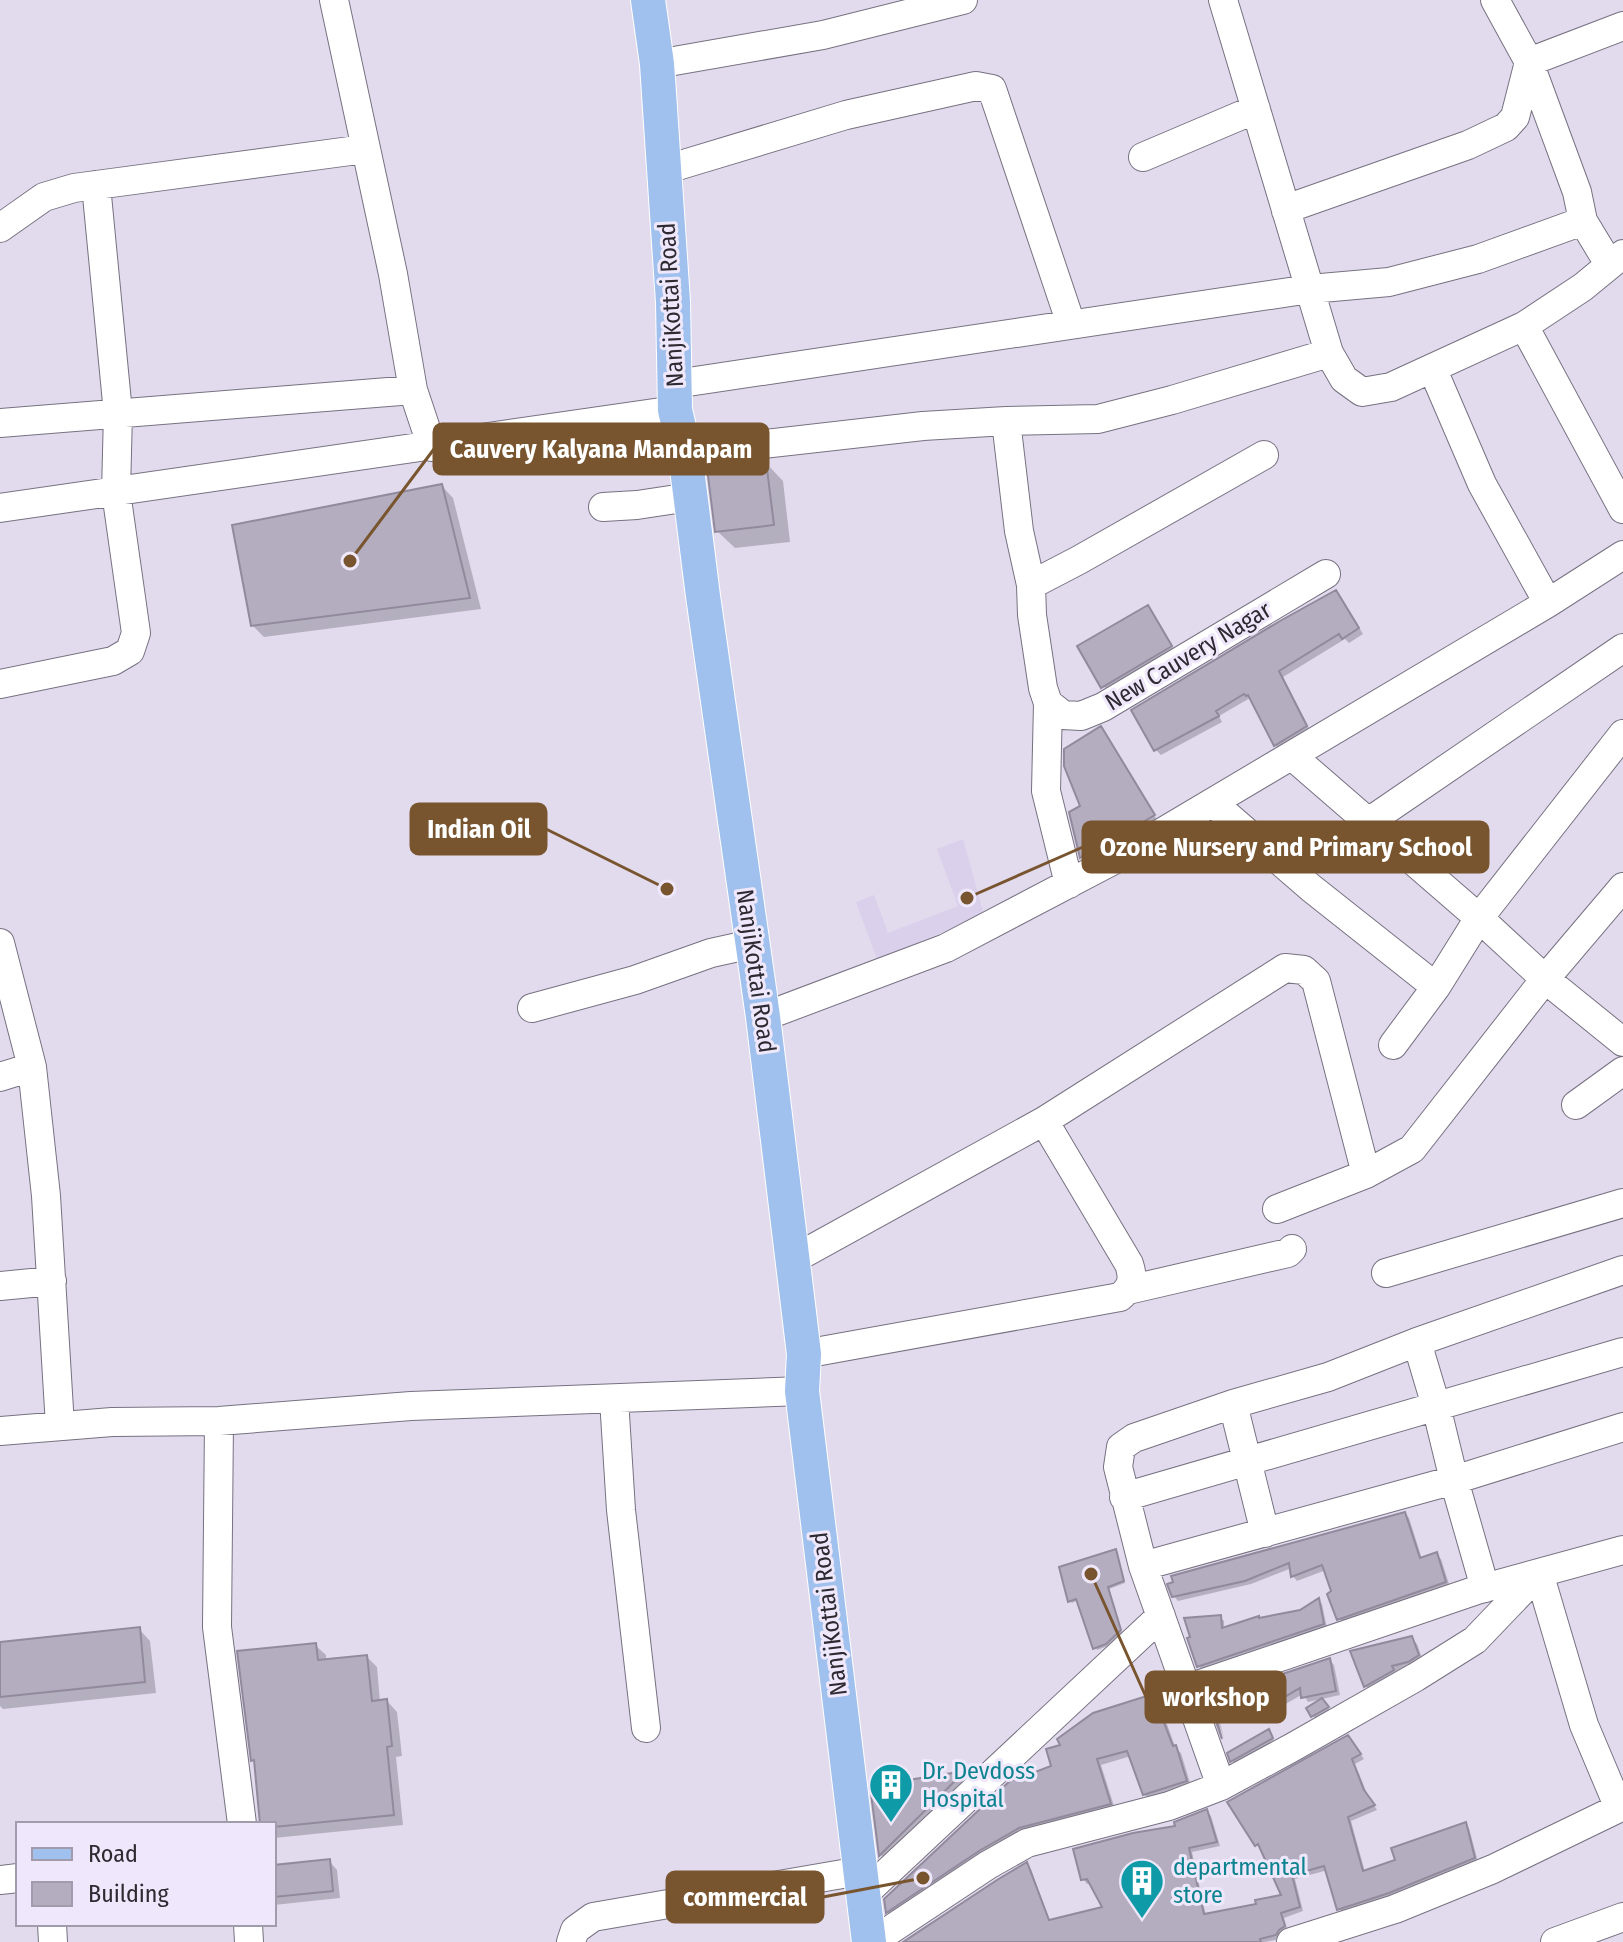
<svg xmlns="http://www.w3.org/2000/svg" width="1623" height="1942" viewBox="0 0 1623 1942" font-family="'Fira Sans Condensed',sans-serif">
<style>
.built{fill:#dad0eb}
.shadow{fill:#0003}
.building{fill:#b3adbf;stroke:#918a9c;stroke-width:2}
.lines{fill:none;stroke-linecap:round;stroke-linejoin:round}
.minor-casing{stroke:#777182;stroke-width:30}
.major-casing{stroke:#fff;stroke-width:36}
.minor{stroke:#fff;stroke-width:28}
.major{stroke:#a0c0ee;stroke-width:34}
.labels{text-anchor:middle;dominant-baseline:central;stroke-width:6;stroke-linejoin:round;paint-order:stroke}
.street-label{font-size:24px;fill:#2d2a31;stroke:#efe8fc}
.culture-label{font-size:24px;fill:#0d838f;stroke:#efe8fc;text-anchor:start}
.leader{fill:none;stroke:#78552e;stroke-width:3}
.callout-dot{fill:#78552e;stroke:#efe8fc;stroke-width:3}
.callout{fill:#78552e;stroke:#78552e;stroke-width:3}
.callout-label{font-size:26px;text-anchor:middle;font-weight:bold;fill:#fff}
</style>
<rect width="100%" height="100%" fill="#e2dbee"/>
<path class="built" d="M 963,839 L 984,915 L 877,959 L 856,902 L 874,895 L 888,933 L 958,906 L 937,849 Z"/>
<path class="shadow" d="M 766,463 L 783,481 L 790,542 L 735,548 L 717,531 Z
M 442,486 L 453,498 L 481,609 L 264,637 L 252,625 Z
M 1336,593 L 1341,598 L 1363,634 L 1349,643 L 1345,639 L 1283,677 L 1311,732 L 1280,750 L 1275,745 L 1250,698 L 1219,716 L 1222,722 L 1161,755 L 1156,750 L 1134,711 Z
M 1152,612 L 1175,651 L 1107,691 L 1080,647 Z
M 1134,781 L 1157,820 L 1086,861 L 1082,857 L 1071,813 Z
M 1405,1514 L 1409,1518 L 1422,1559 L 1436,1555 L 1441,1559 L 1450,1587 L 1344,1623 L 1339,1618 L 1326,1570 L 1297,1581 L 1293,1576 L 1292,1568 L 1251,1584 L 1178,1601 L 1174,1596 Z
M 1115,1551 L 1125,1583 L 1109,1589 L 1122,1633 L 1108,1646 L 1097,1650 L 1078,1600 L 1072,1603 L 1070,1601 Z
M 1319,1601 L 1322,1604 L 1327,1628 L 1202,1670 L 1199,1666 L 1220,1617 L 1224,1621 L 1224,1629 L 1300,1612 Z
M 139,1629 L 150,1641 L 156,1693 L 3,1709 L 0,1706 L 0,1644 Z
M 1411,1638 L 1417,1644 L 1423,1661 L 1414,1666 L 1396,1671 L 1398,1676 L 1371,1691 L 1365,1686 Z
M 315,1645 L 326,1655 L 326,1661 L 367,1657 L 377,1667 L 380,1702 L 387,1701 L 397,1712 L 402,1756 L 396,1757 L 403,1825 L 274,1838 L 274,1824 L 262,1824 L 256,1763 L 253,1760 Z
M 1330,1660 L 1334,1665 L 1340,1695 L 1308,1702 L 1303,1694 L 1277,1709 L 1220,1723 L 1224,1738 L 1211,1701 Z
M 1153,1696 L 1159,1702 L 1176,1749 L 1181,1753 L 1191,1786 L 1150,1800 L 1144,1794 L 1131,1756 L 1101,1765 L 1115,1809 L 893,1917 L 887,1912 L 1053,1767 L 1063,1746 Z
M 1327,1706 L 1332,1713 L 1318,1721 L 1313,1716 Z
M 1268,1732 L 1277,1744 L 1237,1766 L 1232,1760 Z
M 1352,1742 L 1364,1759 L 1355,1764 L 1368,1796 L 1377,1810 L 1351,1821 L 1365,1872 L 1398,1861 L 1465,1824 L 1469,1828 L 1478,1862 L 1394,1897 L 1343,1913 L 1339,1909 L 1328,1870 L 1295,1879 L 1303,1911 L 1284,1918 L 1288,1931 L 1280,1939 L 1265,1942 L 906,1942 L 1027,1865 L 1031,1869 L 1050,1922 L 1105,1908 L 1092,1883 L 1087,1884 L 1083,1879 L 1207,1812 L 1211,1816 L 1220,1846 L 1192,1852 L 1206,1916 L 1258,1905 L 1284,1896 L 1261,1849 L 1257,1845 Z
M 965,1773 L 972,1781 L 888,1863 L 881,1855 L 872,1788 Z
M 329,1861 L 337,1870 L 340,1898 L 274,1905 L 274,1867 Z"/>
<path class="building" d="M 766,461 L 774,525 L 715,532 L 707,468 Z
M 442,484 L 470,598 L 251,626 L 232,525 Z
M 1336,590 L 1359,628 L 1342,639 L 1339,634 L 1279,671 L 1307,726 L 1274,746 L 1248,695 L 1246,696 L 1244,694 L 1216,711 L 1219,716 L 1154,751 L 1131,710 L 1280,621 Z
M 1148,605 L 1172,646 L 1101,688 L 1077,646 Z
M 1101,726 L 1155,815 L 1080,858 L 1069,812 L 1080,806 L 1064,766 L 1064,749 Z
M 1405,1512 L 1420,1558 L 1437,1552 L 1446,1582 L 1337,1620 L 1327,1594 L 1331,1591 L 1322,1565 L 1291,1577 L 1289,1563 L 1245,1581 L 1172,1597 L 1167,1584 L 1173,1582 L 1171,1576 Z
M 1116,1549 L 1124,1581 L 1108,1587 L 1121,1630 L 1106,1644 L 1093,1649 L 1076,1599 L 1068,1602 L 1059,1567 Z
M 1319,1598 L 1324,1624 L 1197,1667 L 1187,1638 L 1190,1637 L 1184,1618 L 1221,1615 L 1222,1628 L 1259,1616 L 1259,1618 L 1300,1610 Z
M 140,1627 L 145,1682 L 0,1697 L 0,1642 Z
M 1412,1636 L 1419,1655 L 1408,1662 L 1392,1666 L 1394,1670 L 1364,1687 L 1350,1651 Z
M 316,1643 L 318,1660 L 367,1655 L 372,1701 L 387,1699 L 392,1746 L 387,1747 L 394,1815 L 274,1827 L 274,1824 L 260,1824 L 254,1760 L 251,1761 L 237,1651 Z
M 1330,1658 L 1336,1691 L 1301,1698 L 1300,1688 L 1271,1705 L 1216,1718 L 1222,1739 L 1208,1699 Z
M 1153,1694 L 1173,1746 L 1176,1745 L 1187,1781 L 1143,1795 L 1127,1751 L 1097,1759 L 1111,1804 L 1019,1828 L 979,1851 L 886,1913 L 884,1899 L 1013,1778 L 1014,1780 L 1051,1766 L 1046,1749 L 1060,1745 L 1057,1739 L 1093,1713 Z
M 1322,1698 L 1329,1707 L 1311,1717 L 1306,1708 Z
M 1269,1729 L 1273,1738 L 1230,1762 L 1227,1753 Z
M 1348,1735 L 1361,1754 L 1352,1759 L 1364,1790 L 1375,1805 L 1348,1817 L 1363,1871 L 1395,1860 L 1391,1848 L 1466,1822 L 1475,1858 L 1389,1893 L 1337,1910 L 1324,1866 L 1292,1875 L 1300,1907 L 1281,1913 L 1285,1926 L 1279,1930 L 1276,1935 L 1260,1939 L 1261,1942 L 903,1942 L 997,1880 L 1027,1862 L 1049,1920 L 1102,1907 L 1087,1879 L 1081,1880 L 1073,1849 L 1133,1833 L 1175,1826 L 1174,1822 L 1207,1809 L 1217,1842 L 1189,1848 L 1204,1914 L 1256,1904 L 1255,1900 L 1281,1895 L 1258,1844 L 1255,1846 L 1227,1802 Z
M 965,1771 L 879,1856 L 870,1786 Z
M 330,1859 L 333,1891 L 274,1897 L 274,1865 Z"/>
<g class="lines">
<g class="minor-casing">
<path id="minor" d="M 334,0 L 393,274 L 413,390 L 432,447
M 1223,0 L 1329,353 L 1344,379 L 1362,392 L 1391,387 L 1524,326 L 1583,287 L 1623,254
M 1495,0 L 1529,62 L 1623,26
M 1529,62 L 1577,192 L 1583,221 L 1609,264
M 657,64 L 823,35 L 963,0
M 1143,157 L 1256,109
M 664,170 L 846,115 L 976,86 L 992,89 L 1071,324
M 1286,211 L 1286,209 L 1468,145 L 1506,127 L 1515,117 L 1529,62
M 0,228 L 44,197 L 74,188 L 365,149
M 1524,326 L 1623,509
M 1433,370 L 1482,484 L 1548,603
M 675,384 L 1310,289 L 1389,282 L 1478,259 L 1583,221
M 1006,421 L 1019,531 L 1031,585 L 1032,615 L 1043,688 L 1048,703 L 1046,791 L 1069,884
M 0,423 L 413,390
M 685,453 L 923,426 L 1006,421 L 1098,419 L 1172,400 L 1329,353
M 603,507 L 637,505 L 690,497
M 0,508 L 675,410
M 1031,585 L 1079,560 L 1264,455
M 0,684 L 113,661 L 130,651 L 136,633 L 116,492 L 118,413 L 96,185
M 1048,703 L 1063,715 L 1081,716 L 1103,707 L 1326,574
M 1292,756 L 1479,918 L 1545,979 L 1623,1042
M 1213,803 L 1311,888 L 1436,987
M 1367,823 L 1623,648
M 0,943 L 32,1067 L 46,1196 L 60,1426
M 532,1008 L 635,980 L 711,953 L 752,944
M 763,1017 L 946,948 L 1129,852 L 1548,603 L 1623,555
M 1393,1045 L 1436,987 L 1479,918 L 1623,734
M 0,1077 L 32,1067
M 1576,1105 L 1623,1071
M 1277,1209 L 1366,1174 L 1412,1149 L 1545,979 L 1623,887
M 792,1260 L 1044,1121 L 1285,968 L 1304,970 L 1316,981 L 1366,1174
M 1386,1273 L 1623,1203
M 0,1286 L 52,1281
M 1128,1290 L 1288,1253 L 1292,1249
M 1417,1342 L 1436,1406 L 1454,1480 L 1485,1588
M 804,1354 L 1120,1297 C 1132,1287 1134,1279 1129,1264 L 1044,1121
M 614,1399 L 621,1510 L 646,1728
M 1233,1404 L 1265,1533
M 219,1421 L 217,1627 L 242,1824
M 0,1431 L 112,1422 L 219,1421 L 411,1406 L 802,1391
M 1124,1497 L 1623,1352
M 1143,1566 L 1454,1480 L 1623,1427
M 1186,1689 L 1477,1590 L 1623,1550
M 1221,1786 L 1143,1566 L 1118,1467 L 1121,1447 L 1134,1438 L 1233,1404 L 1328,1377 L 1417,1342 L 1623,1270
M 0,1880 L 18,1878
M 863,1895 L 1161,1616
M 52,1924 L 53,1942
M 248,1924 L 249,1942
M 571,1942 L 575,1930 L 593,1917 L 860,1871
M 872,1942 L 988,1865 L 1027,1843 L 1169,1806 L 1221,1786 L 1293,1747 L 1416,1677 L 1475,1640 L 1539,1573 L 1584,1725 L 1619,1808
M 1291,1942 L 1395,1909 L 1493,1869 L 1623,1806
M 1555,1942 L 1623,1917"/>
</g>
<g class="major-casing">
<path id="major" d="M 648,0 L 657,64 L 673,302 L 675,410 L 685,453 L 703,596 L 763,1017 L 804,1354 L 802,1391 L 869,1942"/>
</g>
<use href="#minor" class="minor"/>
<use href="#major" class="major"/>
</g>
<defs>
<g id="building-pin" transform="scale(2.3)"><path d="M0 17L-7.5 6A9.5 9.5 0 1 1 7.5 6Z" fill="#0f9aa8" stroke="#efe8fc"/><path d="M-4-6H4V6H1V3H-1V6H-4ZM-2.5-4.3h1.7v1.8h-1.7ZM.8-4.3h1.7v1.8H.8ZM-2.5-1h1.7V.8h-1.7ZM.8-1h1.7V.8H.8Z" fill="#fff"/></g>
</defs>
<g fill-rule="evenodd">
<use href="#building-pin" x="891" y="1785"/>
<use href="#building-pin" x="1142" y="1881"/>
</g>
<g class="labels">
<g class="street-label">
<text transform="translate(671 305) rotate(-93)">NanjiKottai Road</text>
<text transform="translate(1188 656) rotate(-31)">New Cauvery Nagar</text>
<text transform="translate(756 971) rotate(82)">NanjiKottai Road</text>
<text transform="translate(829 1614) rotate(-97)">NanjiKottai Road</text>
</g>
<g class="culture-label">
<text x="922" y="1771">Dr. Devdoss<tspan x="922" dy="28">Hospital</tspan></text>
<text x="1173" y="1867">departmental<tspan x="1173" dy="28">store</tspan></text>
</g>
</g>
<path class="leader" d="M350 561L434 449M667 889L546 829M967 898L1083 847M1091 1574L1146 1697M923 1878L823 1897"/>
<g class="callout-dot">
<circle cx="350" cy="561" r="8"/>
<circle cx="667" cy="889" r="8"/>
<circle cx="967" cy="898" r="8"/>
<circle cx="1091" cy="1574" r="8"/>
<circle cx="923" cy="1878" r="8"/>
</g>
<g class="callout">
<rect x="434" y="424" width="334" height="50" rx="8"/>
<rect x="411" y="804" width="135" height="50" rx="8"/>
<rect x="1083" y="822" width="405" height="50" rx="8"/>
<rect x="1146" y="1672" width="139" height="50" rx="8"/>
<rect x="667" y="1872" width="156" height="50" rx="8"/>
</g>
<g class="callout-label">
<text x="601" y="458">Cauvery Kalyana Mandapam</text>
<text x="479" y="838">Indian Oil</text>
<text x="1286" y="856">Ozone Nursery and Primary School</text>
<text x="1216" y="1706">workshop</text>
<text x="745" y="1906">commercial</text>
</g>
<rect x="16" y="1822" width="260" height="104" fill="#efe8fc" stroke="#a19cab" stroke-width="2"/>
<rect x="32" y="1848" width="40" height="12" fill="#a0c0ee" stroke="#a19cab" stroke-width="2"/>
<text x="88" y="1862" font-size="24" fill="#2d2a31">Road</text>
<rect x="32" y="1882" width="40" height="24" fill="#b3adbf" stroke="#a19cab" stroke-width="2"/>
<text x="88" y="1902" font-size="24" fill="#2d2a31">Building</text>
</svg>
